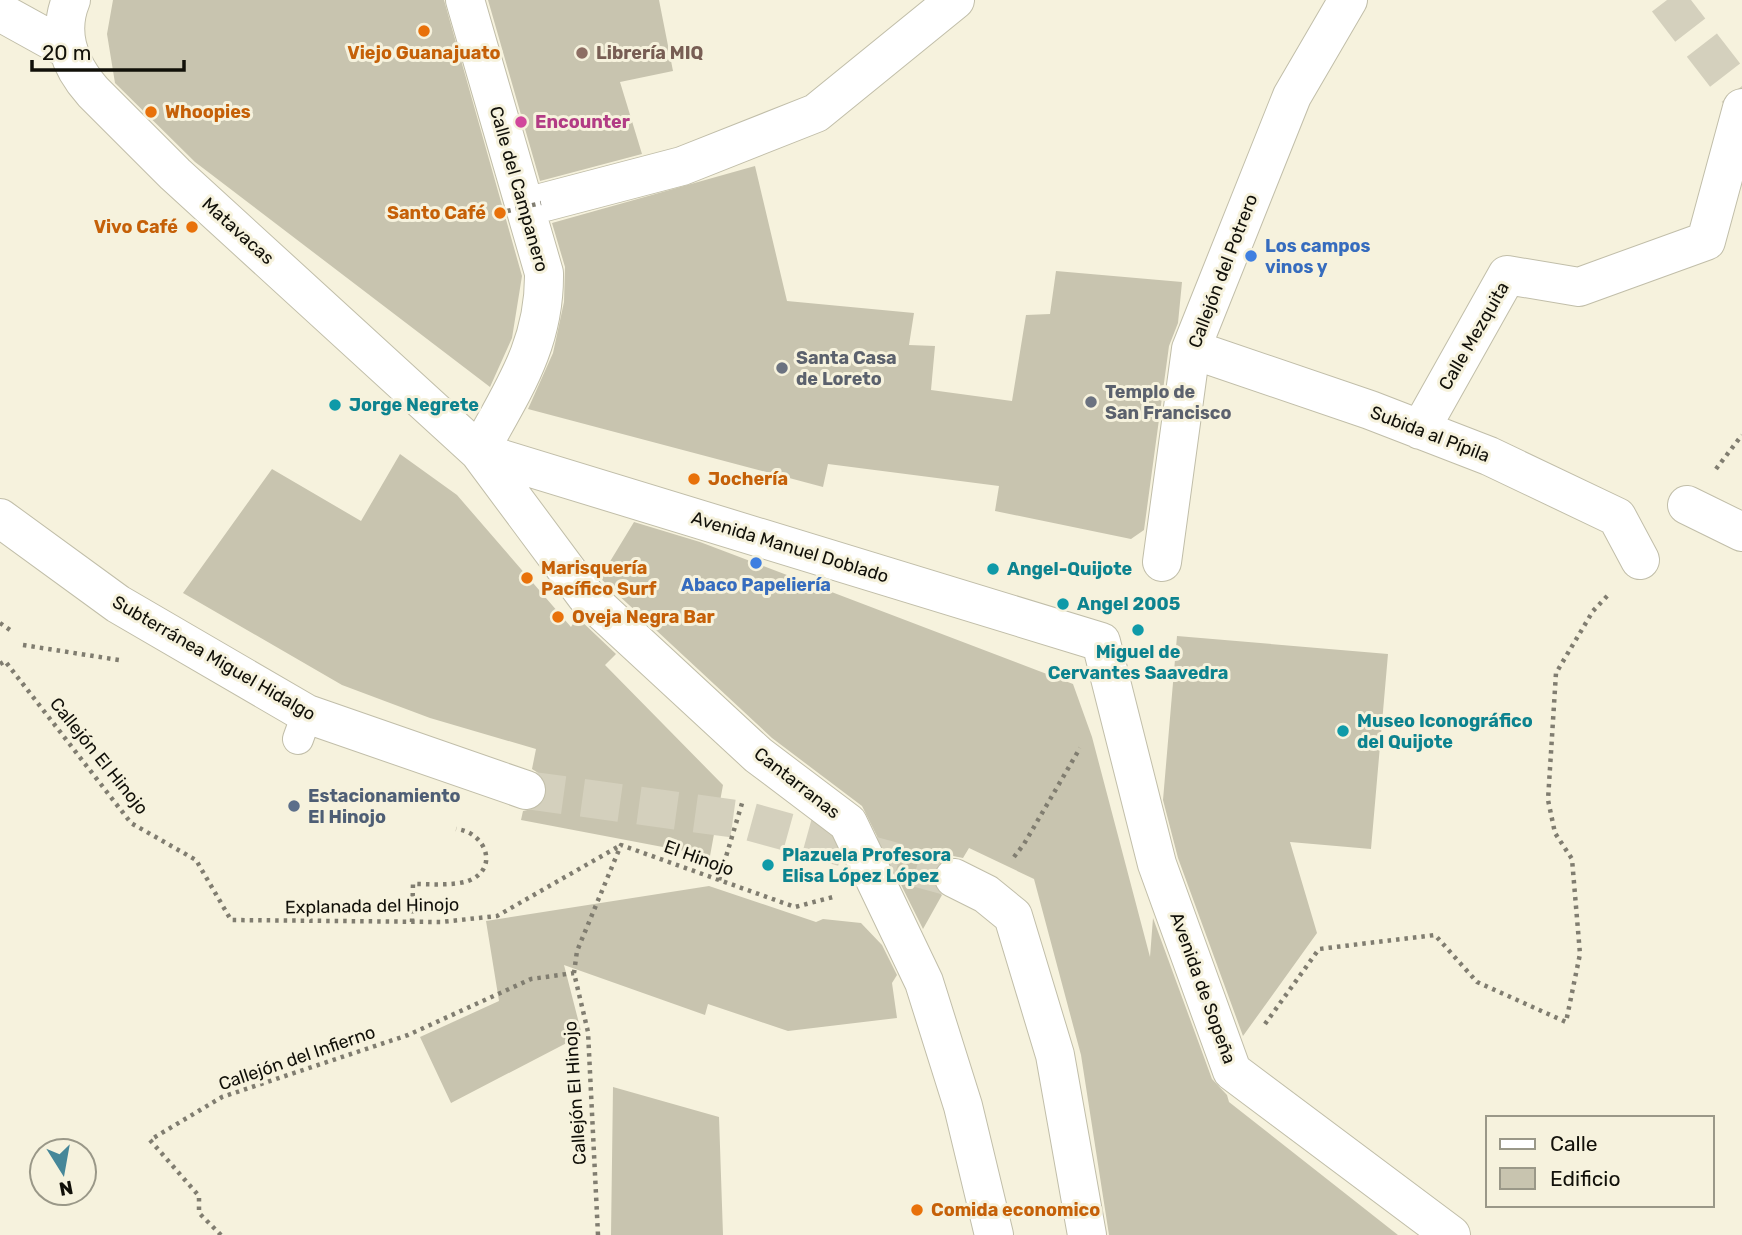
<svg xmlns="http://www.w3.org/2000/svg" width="1742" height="1235" viewBox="0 0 1742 1235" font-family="Rubik,sans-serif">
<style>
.building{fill:#c8c4af}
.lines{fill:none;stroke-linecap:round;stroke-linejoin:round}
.street-tunnel{stroke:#d4d0bd;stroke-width:38;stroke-dasharray:38 19;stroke-linecap:butt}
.lane-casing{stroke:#c1bea9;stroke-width:32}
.street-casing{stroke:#c1bea9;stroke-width:40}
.path{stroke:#807d70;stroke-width:4.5;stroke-dasharray:3.5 5;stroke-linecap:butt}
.lane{stroke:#fff;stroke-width:30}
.street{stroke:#fff;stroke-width:38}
.path-bridge{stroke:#807d70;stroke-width:4.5;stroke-dasharray:3.5 5;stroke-linecap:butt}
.food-dot{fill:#e8710a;stroke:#f6f2dd;stroke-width:2.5}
.education-dot{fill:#8d6e63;stroke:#f6f2dd;stroke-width:2.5}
.hotel-dot{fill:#d1479c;stroke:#f6f2dd;stroke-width:2.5}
.shop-dot{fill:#3f7fe0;stroke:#f6f2dd;stroke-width:2.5}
.worship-dot{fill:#6b7280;stroke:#f6f2dd;stroke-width:2.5}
.culture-dot{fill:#0f9aa8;stroke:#f6f2dd;stroke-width:2.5}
.service-dot{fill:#5c6f8a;stroke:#f6f2dd;stroke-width:2.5}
.labels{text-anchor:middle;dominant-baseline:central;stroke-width:6;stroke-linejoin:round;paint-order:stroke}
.food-label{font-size:18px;font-weight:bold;fill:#c56008;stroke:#f6f2dd;text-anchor:start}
.education-label{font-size:18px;font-weight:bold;fill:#785e54;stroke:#f6f2dd;text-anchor:start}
.hotel-label{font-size:18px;font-weight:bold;fill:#b23c85;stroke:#f6f2dd;text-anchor:start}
.street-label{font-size:18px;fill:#111009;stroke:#f6f2dd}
.shop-label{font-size:18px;font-weight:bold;fill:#366cbe;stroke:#f6f2dd;text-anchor:start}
.worship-label{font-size:18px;font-weight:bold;fill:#5b616d;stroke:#f6f2dd;text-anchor:start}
.culture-label{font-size:18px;font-weight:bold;fill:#0d838f;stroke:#f6f2dd;text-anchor:start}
.service-label{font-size:18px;font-weight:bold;fill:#4e5e75;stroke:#f6f2dd;text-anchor:start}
</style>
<rect width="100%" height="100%" fill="#f6f2dd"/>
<path class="building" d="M 113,0 L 444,0 L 522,276 L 512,338 L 490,387 L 195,162 L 115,83 L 107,34 Z
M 488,0 L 659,0 L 673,71 L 620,82 L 642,154 L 540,181 Z
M 755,166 L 787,301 L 914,313 L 909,345 L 935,346 L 931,390 L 1012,401 L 1026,315 L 1050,314 L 1056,271 L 1182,282 L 1178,323 L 1169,346 L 1144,530 L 1131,539 L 995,511 L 999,486 L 828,464 L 823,487 L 528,409 L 553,353 L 564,302 L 565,267 L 552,223 Z
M 400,454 L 457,495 L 571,627 L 577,617 L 616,654 L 605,665 L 723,785 L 710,856 L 521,820 L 523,811 L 540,807 L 547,796 L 548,787 L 543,776 L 532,769 L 536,749 L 430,718 L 342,685 L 183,593 L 272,469 L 361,521 Z
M 634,522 L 700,542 L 1073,684 L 1092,737 L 1150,957 L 1153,918 L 1212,1079 L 1227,1095 L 1229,1102 L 1398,1235 L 1109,1235 L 1081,1055 L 1034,879 L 969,848 L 963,858 L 953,856 L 943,859 L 935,868 L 932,879 L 935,889 L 942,895 L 923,929 L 862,806 L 772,738 L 600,578 Z
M 1177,636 L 1388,654 L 1371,849 L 1290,842 L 1317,933 L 1243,1036 L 1178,858 L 1163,800 Z
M 709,886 L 816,922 L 823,919 L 861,923 L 882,945 L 897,975 L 892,983 L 897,1018 L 788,1031 L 708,1004 L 705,1015 L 564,965 L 582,1035 L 451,1103 L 420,1037 L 499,1001 L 486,921 Z
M 613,1087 L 719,1117 L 723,1235 L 611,1235 Z"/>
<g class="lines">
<path class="street-tunnel" d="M 1667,0 L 1742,97
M 526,790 L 744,820 L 954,878"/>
<g class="lane-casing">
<path id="lane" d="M 298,739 L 307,714"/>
</g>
<g class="street-casing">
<path id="street" d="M 71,0 C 57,34 70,66 93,92 L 175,174 L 479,452 L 586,596 L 758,755 L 848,823 L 924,982 L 963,1106 L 994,1235
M 465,0 L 544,273 C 545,345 512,391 479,452
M 0,12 L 67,49
M 541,203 L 682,166 L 816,113 L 955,0
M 1191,349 L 1370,410 L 1489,456 L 1617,517 L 1640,560
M 1420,430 L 1507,275 L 1579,287 L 1706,241 L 1742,108
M 479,452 L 1101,642 L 1157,864 L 1232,1071 L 1451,1235
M 1687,505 L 1742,532
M 0,518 L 118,604 L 307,714 L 526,790
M 1162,562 L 1191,349 L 1292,96 L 1348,0
M 954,878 L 986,894 L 1013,916 L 1055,1055 L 1087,1235"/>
</g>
<path class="path" d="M 1716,469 L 1742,435
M 0,623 L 13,632
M 23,645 L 119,660
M 0,664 L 5,661 L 131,823 L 196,860 L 231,920 L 441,922 L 497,916 L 621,845
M 1014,857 L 1024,844 L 1080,748
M 719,880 L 743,800
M 412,922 L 413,884 C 430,884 452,886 468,881 C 500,869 486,832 456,829
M 1265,1024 L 1319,949 L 1435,935 L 1477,982 L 1566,1022 L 1580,954 L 1572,859 L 1555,833 L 1548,800 L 1556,673 L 1593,611 L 1610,593
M 221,1235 L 199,1213 L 199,1196 L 150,1140 L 222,1097 L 408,1035 L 531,979 L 574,973
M 598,1235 L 588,1032 L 574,973 L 577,951 L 621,845 L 795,907 L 833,897"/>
<use href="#lane" class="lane"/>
<use href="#street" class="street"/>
<path class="path-bridge" d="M 499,213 L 541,203"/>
</g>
<g class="food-dot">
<circle cx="424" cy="31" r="7"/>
<circle cx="151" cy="112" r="7"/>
<circle cx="500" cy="213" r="7"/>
<circle cx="192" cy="227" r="7"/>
<circle cx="694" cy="479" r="7"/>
<circle cx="527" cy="578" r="7"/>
<circle cx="558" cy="617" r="7"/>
<circle cx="917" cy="1210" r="7"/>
</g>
<circle class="education-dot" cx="582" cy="53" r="7"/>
<circle class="hotel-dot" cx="521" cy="122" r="7"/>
<g class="shop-dot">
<circle cx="1251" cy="256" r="7"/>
<circle cx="756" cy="563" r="7"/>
</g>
<g class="worship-dot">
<circle cx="782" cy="368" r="7"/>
<circle cx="1091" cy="402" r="7"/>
</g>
<g class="culture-dot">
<circle cx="335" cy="405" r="7"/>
<circle cx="993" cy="569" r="7"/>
<circle cx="1063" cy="604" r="7"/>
<circle cx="1138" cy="630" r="7"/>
<circle cx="1343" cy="731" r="7"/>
<circle cx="768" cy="865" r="7"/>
</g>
<circle class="service-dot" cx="294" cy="806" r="7"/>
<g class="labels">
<g class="food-label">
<text x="424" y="53" text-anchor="middle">Viejo Guanajuato</text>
<text x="165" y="112">Whoopies</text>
<text x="486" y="213" text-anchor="end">Santo Café</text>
<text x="178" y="227" text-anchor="end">Vivo Café</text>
<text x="708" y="479">Jochería</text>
<text x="541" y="568">Marisquería<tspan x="541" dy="21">Pacífico Surf</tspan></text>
<text x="572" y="617">Oveja Negra Bar</text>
<text x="931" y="1210">Comida economico</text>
</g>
<g class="education-label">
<text x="596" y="53">Librería MIQ</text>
</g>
<g class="hotel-label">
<text x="535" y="122">Encounter</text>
</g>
<g class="street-label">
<text transform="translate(519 189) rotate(74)">Calle del Campanero</text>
<text transform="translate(238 231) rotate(42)">Matavacas</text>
<text transform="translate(1223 271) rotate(-69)">Callejón del Potrero</text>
<text transform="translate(1474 336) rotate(-60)">Calle Mezquita</text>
<text transform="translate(1430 434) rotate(21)">Subida al Pípila</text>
<text transform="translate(790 547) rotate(17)">Avenida Manuel Doblado</text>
<text transform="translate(214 658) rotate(30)">Subterránea Miguel Hidalgo</text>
<text transform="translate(99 756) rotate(51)">Callejón El Hinojo</text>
<text transform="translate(797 783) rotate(38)">Cantarranas</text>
<text transform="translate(699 858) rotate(20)">El Hinojo</text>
<text transform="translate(372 906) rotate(-1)">Explanada del Hinojo</text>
<text transform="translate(1203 988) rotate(70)">Avenida de Sopeña</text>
<text transform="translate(297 1058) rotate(-19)">Callejón del Infierno</text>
<text transform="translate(575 1093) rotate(-94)">Callejón El Hinojo</text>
</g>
<g class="shop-label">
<text x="1265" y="246">Los campos<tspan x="1265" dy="21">vinos y</tspan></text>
<text x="756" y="585" text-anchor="middle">Abaco Papeliería</text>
</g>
<g class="worship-label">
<text x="796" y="358">Santa Casa<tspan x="796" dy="21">de Loreto</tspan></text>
<text x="1105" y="392">Templo de<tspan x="1105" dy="21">San Francisco</tspan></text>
</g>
<g class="culture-label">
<text x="349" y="405">Jorge Negrete</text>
<text x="1007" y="569">Angel-Quijote</text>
<text x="1077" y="604">Angel 2005</text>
<text x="1138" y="652" text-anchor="middle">Miguel de<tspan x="1138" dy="21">Cervantes Saavedra</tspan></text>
<text x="1357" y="721">Museo Iconográfico<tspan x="1357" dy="21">del Quijote</tspan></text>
<text x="782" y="855">Plazuela Profesora<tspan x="782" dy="21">Elisa López López</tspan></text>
</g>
<g class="service-label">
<text x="308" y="796">Estacionamiento<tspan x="308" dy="21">El Hinojo</tspan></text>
</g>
</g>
<rect x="1486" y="1116" width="228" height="91" fill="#f6f2dd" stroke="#9a9888" stroke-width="2"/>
<rect x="1500" y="1139" width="35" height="10" fill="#ffffff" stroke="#9a9888" stroke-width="2"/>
<text x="1550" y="1151" font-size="21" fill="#111009">Calle</text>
<rect x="1500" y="1168" width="35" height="21" fill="#c8c4af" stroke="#9a9888" stroke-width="2"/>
<text x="1550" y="1186" font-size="21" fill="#111009">Edificio</text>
<g transform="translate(63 1172) rotate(169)"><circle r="33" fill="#f6f2dd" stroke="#9a9888" stroke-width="2"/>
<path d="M0-5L12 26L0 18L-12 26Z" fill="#468799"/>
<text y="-10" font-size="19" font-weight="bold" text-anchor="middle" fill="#111009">N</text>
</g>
<path d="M32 60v10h152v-10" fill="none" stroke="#111009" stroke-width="3.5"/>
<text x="42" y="60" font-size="21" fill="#111009" stroke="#f6f2dd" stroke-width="5" paint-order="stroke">20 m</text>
</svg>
